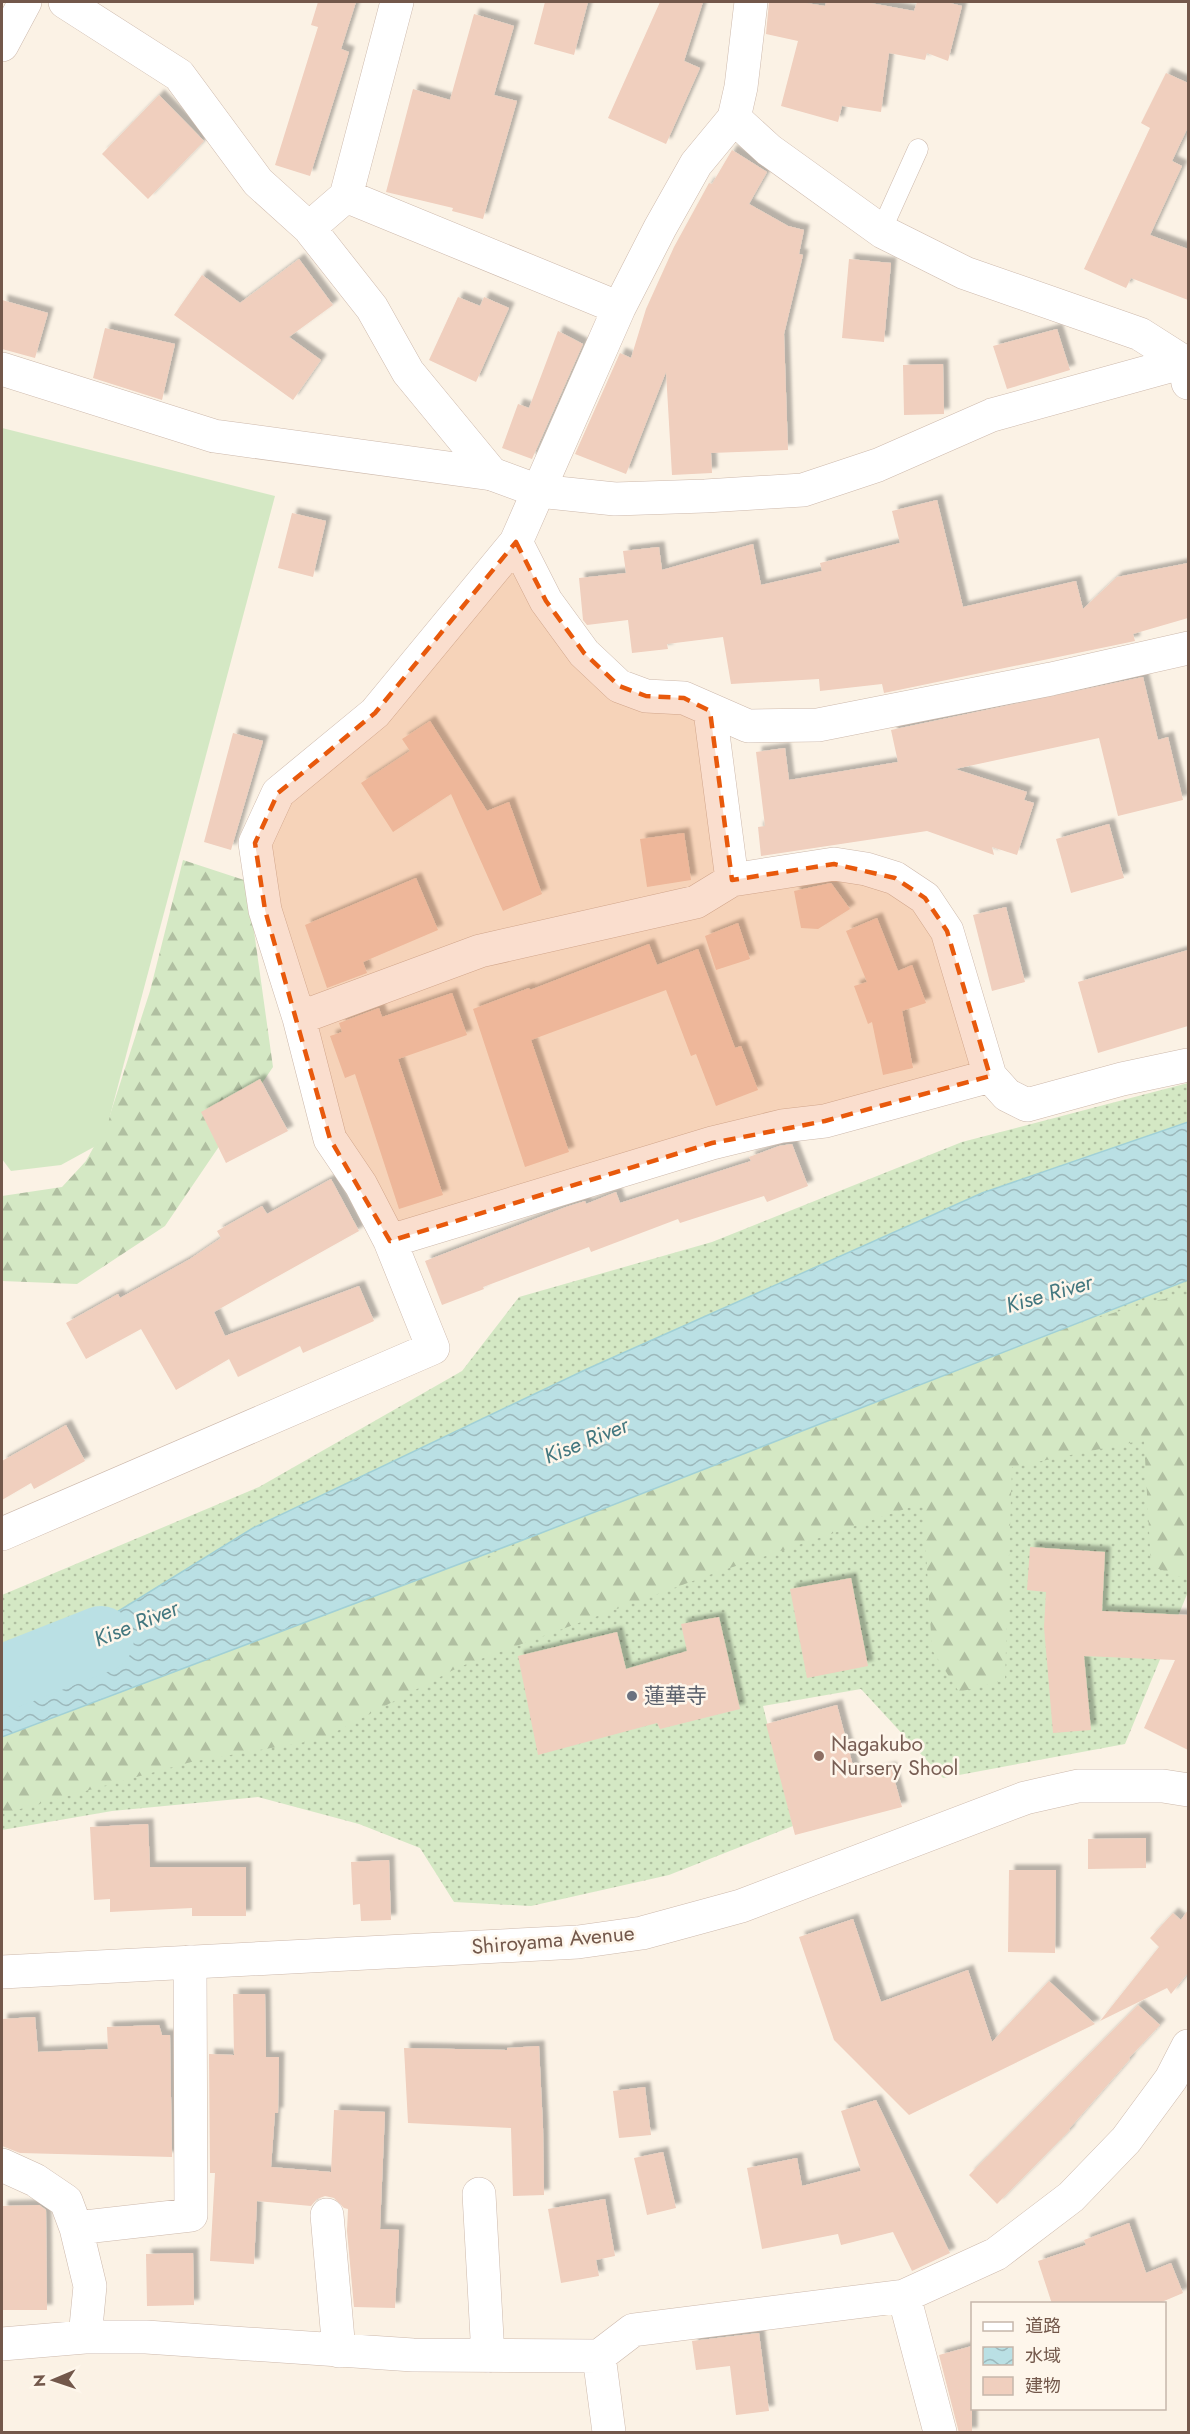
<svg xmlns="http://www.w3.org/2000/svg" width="1190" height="2434" viewBox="0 0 1190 2434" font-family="Jost,'Noto Sans JP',sans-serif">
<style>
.grass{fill:url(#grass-dots)}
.forest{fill:url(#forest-firs)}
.garden{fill:#d4e8c4}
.water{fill:url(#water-waves);stroke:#a1d0d6;stroke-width:1.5}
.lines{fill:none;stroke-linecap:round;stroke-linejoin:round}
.river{stroke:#bae0e4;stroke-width:66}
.building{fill:#f0cfbe;filter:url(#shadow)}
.service-casing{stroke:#cdb9ac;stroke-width:21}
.minor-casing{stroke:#cdb9ac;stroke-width:34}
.tertiary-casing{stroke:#cdb9ac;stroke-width:34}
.service{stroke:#fff;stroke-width:20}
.minor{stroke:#fff;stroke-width:33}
.tertiary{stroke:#fff;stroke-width:33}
.marked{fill:#e8590c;fill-opacity:0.2;stroke:#e8590c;stroke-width:4.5;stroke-dasharray:12 8;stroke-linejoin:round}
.worship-dot{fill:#6b7280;stroke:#fef6eb;stroke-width:2}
.education-dot{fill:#8d6e63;stroke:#fef6eb;stroke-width:2}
.labels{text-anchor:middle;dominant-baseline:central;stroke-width:5;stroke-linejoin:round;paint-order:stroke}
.worship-label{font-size:21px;fill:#5b616d;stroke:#fef6eb;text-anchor:start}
.education-label{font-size:21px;fill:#785e54;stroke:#fef6eb;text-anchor:start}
.street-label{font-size:21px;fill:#73584b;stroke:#fef6eb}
.water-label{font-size:22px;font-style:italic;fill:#43777f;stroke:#fef6eb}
</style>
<defs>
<pattern id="grass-dots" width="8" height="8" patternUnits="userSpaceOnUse" patternTransform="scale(1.5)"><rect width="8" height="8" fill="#d4e8c4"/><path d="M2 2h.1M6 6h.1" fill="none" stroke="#b0bfa1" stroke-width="1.8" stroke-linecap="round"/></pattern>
<pattern id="forest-firs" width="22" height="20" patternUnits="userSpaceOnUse" patternTransform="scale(1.5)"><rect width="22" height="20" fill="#d4e8c4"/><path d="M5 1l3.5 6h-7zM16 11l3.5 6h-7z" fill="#b0bfa1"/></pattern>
<pattern id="water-waves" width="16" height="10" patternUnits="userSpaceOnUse" patternTransform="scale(1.5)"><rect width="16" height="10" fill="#bae0e4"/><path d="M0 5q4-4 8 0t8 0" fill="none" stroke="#9cb8bb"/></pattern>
<filter id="shadow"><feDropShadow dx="5.5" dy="-5.5" stdDeviation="1.5" flood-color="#0004"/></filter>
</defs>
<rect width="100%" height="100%" fill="#fbf2e5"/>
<path class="grass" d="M 1188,1083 L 1188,1592 L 1125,1744 L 943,1778 L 861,1689 L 763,1706 L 793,1826 L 669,1875 L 531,1906 L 454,1902 L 420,1848 L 359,1824 L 258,1797 L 112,1811 L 2,1830 L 2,1595 L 259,1487 L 462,1371 L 519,1297 L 712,1242 L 962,1142 Z"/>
<path class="forest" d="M 183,860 L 247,881 L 273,1067 L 165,1226 L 77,1284 L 2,1281 L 2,1196 L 62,1187 L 86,1161 L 108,1121 L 150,991 Z
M 1188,1295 L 1188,1580 L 1151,1566 L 1144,1440 L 1012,1467 L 1005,1680 L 959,1692 L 932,1650 L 923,1503 L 712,1574 L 459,1667 L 322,1739 L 191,1762 L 2,1814 L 2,1726 L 317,1579 L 488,1558 L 745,1435 L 881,1383 L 1153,1301 Z"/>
<path class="garden" d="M 2,428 L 275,496 L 103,1142 L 61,1165 L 11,1171 L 2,1159 Z"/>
<path class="water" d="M 1188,1122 L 1188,1280 L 536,1535 L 2,1737 L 2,1683 L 253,1528 L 587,1369 L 982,1193 Z"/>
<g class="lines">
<path class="river" d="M 2,1678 L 101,1639"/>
</g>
<path class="building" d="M 318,2 L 356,2 L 341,49 L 349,52 L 310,176 L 275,165 L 318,27 L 311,25 Z
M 545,2 L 588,2 L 574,55 L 534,44 Z
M 660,2 L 703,2 L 684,61 L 700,68 L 666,144 L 608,118 Z
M 769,2 L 800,2 L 825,6 L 826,2 L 865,2 L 914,11 L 917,2 L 946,2 L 962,6 L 948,61 L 927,53 L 925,60 L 889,53 L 881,112 L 842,106 L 838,122 L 781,106 L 798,41 L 766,34 Z
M 474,14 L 514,26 L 494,95 L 517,101 L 483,219 L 452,211 L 453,208 L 386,192 L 413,89 L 450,100 Z
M 1166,73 L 1188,83 L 1188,127 L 1172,161 L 1182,166 L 1150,235 L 1188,249 L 1188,300 L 1131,278 L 1126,288 L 1084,269 L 1150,128 L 1141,123 Z
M 159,95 L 204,141 L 148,199 L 102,154 Z
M 732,150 L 767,172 L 749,204 L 788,226 L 804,230 L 799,254 L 803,255 L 784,334 L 788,450 L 711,453 L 712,473 L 672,475 L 666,372 L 626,474 L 575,454 L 620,353 L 631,358 L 646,309 L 674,247 L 709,183 L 712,184 Z
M 299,259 L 333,305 L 289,337 L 321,360 L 293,400 L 174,315 L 202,275 L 240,303 Z
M 849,259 L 891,263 L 884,342 L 842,338 Z
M 458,297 L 480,306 L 484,297 L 509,308 L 476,382 L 429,360 Z
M 2,300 L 48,313 L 35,358 L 2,349 Z
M 105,328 L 175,344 L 162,400 L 93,378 Z
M 1057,329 L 1070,370 L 1007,389 L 993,346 Z
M 558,331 L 583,344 L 532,459 L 502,448 L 518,404 L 529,408 Z
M 943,364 L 944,414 L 904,415 L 903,365 Z
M 937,500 L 963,607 L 1076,581 L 1083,609 L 1117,577 L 1188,563 L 1188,618 L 1133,634 L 1135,641 L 884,693 L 882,684 L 820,691 L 819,679 L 731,684 L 723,637 L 667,644 L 668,649 L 632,653 L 628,620 L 587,625 L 583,620 L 579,578 L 626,573 L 623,551 L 659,547 L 662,570 L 753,544 L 761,585 L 822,571 L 820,563 L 900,543 L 892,511 Z
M 292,513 L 326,521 L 313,577 L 278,568 Z
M 1143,677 L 1158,740 L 1168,737 L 1183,800 L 1118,816 L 1099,738 L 955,769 L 1027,792 L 1024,800 L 1034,803 L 1017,855 L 992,847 L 994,855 L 927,831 L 761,856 L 758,827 L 765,826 L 756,752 L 785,748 L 789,780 L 898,762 L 891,730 Z
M 430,721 L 487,811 L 509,802 L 542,894 L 503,911 L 451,794 L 393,832 L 361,783 L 410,751 L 402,739 Z
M 233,733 L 263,741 L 231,850 L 204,842 Z
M 1109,824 L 1124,878 L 1071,893 L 1056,839 Z
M 684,833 L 691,880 L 647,887 L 640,839 Z
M 416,878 L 438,930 L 363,962 L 367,973 L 327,988 L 305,925 Z
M 831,883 L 850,909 L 818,929 L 801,928 L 794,891 Z
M 1006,907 L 1025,982 L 992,991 L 973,915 Z
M 877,918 L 898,971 L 912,965 L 926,1003 L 902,1011 L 913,1068 L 883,1075 L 872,1022 L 868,1024 L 854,986 L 867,982 L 846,931 Z
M 738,923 L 750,959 L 716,970 L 705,936 Z
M 649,944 L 657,965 L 698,949 L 735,1048 L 741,1046 L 758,1090 L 716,1106 L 696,1054 L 691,1056 L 666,990 L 531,1040 L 569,1152 L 525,1167 L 473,1009 L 529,988 L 530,990 Z
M 1188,950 L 1188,1026 L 1098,1053 L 1078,982 Z
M 452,993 L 467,1035 L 398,1059 L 443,1195 L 399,1209 L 355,1074 L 345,1078 L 330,1036 L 342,1032 L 339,1023 L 379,1008 L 382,1017 Z
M 260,1079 L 288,1131 L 226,1163 L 201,1112 Z
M 792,1144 L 808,1186 L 767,1202 L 764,1196 L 680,1223 L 678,1219 L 591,1252 L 589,1247 L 483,1287 L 484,1289 L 442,1305 L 425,1261 L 566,1207 L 585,1201 L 586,1204 L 616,1192 L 620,1203 L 751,1161 L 749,1157 L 779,1146 Z
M 331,1179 L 359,1231 L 214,1312 L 225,1336 L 359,1286 L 374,1321 L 303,1353 L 300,1346 L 238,1377 L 229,1359 L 176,1390 L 141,1329 L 86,1359 L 66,1323 L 118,1294 L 120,1298 L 190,1259 L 221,1238 L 217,1231 L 262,1206 L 267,1214 Z
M 66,1425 L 85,1461 L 34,1489 L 31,1483 L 2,1500 L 2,1461 Z
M 1030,1547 L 1105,1552 L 1102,1611 L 1188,1615 L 1188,1750 L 1144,1728 L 1175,1660 L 1084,1656 L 1091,1730 L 1053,1733 L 1044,1627 L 1046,1592 L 1027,1590 Z
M 851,1578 L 868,1666 L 807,1678 L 790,1589 Z
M 719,1617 L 740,1709 L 660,1729 L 657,1723 L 538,1755 L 518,1656 L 617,1632 L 626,1669 L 687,1651 L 681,1624 Z
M 837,1705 L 856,1777 L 891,1767 L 902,1807 L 795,1835 L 766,1724 Z
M 148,1824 L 150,1867 L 246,1867 L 246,1916 L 192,1916 L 192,1908 L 110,1912 L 110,1899 L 94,1900 L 90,1827 Z
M 1146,1838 L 1146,1868 L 1088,1869 L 1088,1839 Z
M 389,1860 L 391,1920 L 361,1921 L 360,1904 L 353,1905 L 351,1862 Z
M 1009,1870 L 1056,1870 L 1055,1953 L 1008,1952 Z
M 1188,1910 L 1188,1976 L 1187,1974 L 1171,1994 L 1167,1988 L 1100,2021 L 1159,1947 L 1150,1938 L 1173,1913 L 1181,1920 Z
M 853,1919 L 881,2002 L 968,1970 L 992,2042 L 1049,1981 L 1095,2024 L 909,2115 L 834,2040 L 799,1937 Z
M 233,1994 L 265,1994 L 266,2057 L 279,2057 L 278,2113 L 275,2113 L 271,2167 L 331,2172 L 334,2110 L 385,2112 L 380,2229 L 399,2230 L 395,2308 L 354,2307 L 347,2231 L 348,2209 L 344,2208 L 334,2198 L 325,2196 L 317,2199 L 311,2206 L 257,2201 L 254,2264 L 210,2261 L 215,2173 L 210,2173 L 209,2054 L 234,2055 Z
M 1138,2005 L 1160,2025 L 1129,2058 L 1130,2059 L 1069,2129 L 1070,2130 L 997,2204 L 969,2175 Z
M 35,2017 L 38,2052 L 108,2049 L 107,2027 L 159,2025 L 162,2035 L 170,2035 L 172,2157 L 20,2153 L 2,2146 L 2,2019 Z
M 539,2046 L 543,2127 L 544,2195 L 513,2196 L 511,2128 L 408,2123 L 404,2048 L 507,2050 L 507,2048 Z
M 645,2087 L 651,2135 L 619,2138 L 613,2091 Z
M 876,2100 L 950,2253 L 912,2271 L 893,2232 L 841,2245 L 838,2234 L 762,2249 L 747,2168 L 797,2158 L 802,2186 L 861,2171 L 841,2111 Z
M 663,2152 L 676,2208 L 647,2215 L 634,2158 Z
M 605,2199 L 615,2256 L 596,2260 L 599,2276 L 561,2283 L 548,2209 Z
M 39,2205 L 46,2210 L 47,2310 L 2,2310 L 2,2206 Z
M 1129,2223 L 1146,2273 L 1171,2263 L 1183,2293 L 1157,2304 L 1052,2304 L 1038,2261 L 1086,2245 L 1084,2240 Z
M 193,2253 L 194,2305 L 147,2306 L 146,2254 Z
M 759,2333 L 769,2411 L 736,2415 L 730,2366 L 696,2370 L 692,2341 Z
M 972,2346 L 972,2433 L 959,2433 L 939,2355 Z"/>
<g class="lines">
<g class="service-casing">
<path id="service" d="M 881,231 L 918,149"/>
</g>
<g class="minor-casing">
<path id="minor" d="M 65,2 L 179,75 L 258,182 L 309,228 L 372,308 L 408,372 L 492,474
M 2,45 L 25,2
M 734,118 L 769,150 L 883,232 L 965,273 L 1140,334 L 1184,362 L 1188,383
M 346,196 L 619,308
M 309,228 L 346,196 L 397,2
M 516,542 L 546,601 L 584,653 L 619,686 L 646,696 L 684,698 L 748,726 L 818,725 L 1051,679 L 1188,648
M 732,880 L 834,864 L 866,869 L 895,878 L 925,898 L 947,931 L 990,1076 L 1007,1095 L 1027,1105 L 1122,1079 L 1188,1065
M 299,1018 L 480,951 L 696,902 L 732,880 L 710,711
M 390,1241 L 712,1143 L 782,1126 L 825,1121 L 990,1076
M 2,1534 L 433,1348 L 390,1241 L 361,1185 L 330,1139 L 299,1018 L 265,910 L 255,843 L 278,793 L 375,713 L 516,542 L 619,308 L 660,228 L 696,164 L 734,118 L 741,87 L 751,2
M 2,2165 L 35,2180 L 66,2201 L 76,2228 L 90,2286 L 85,2337
M 479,2194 L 488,2356
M 327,2215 L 339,2351
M 76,2228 L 191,2215 L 190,1962
M 904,2296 L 940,2432
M 2,2344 L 85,2337 L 146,2337 L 413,2355 L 599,2356 L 633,2330 L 904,2296 L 996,2254 L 1071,2197 L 1126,2140 L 1171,2079 L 1188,2046
M 599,2356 L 609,2432"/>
</g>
<g class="tertiary-casing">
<path id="tertiary" d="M 2,369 L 214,436 L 492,474 L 538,491 L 615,499 L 705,496 L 803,490 L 878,465 L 992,415 L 1184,362 L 1188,363
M 2,1972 L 578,1942 L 642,1933 L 741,1906 L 1025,1798 L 1078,1786 L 1163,1786 L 1188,1790"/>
</g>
<use href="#service" class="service"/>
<use href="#minor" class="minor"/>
<use href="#tertiary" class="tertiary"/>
</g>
<path class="marked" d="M 516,542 L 546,601 L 584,653 L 619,686 L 646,696 L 684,698 L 710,711 L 732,880 L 834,864 L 895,878 L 925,898 L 947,931 L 990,1076 L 825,1121 L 712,1143 L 390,1241 L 330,1139 L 265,910 L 255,843 L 278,793 L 375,713 Z"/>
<circle class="worship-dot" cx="632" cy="1696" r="6"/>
<circle class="education-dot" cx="819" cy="1756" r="6"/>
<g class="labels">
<g class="worship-label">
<text x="644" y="1696">蓮華寺</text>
</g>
<g class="education-label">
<text x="831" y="1744">Nagakubo<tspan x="831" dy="24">Nursery Shool</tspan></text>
</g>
<g class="street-label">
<text transform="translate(553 1940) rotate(-5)">Shiroyama Avenue</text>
</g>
<g class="water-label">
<text transform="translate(1049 1293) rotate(-16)">Kise River</text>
<text transform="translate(586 1440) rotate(-22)">Kise River</text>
<text transform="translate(136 1623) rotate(-22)">Kise River</text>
</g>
</g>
<rect width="1190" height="2434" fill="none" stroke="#73584b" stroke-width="6"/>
<rect x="971" y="2302" width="195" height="108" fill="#fef6eb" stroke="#c6b7ab" stroke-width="1.5"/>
<rect x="983" y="2322" width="30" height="9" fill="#ffffff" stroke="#c6b7ab" stroke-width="1.5"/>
<text x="1025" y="2332" font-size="18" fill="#73584b">道路</text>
<rect x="983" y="2347" width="30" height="18" fill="url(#water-waves)" stroke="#c6b7ab" stroke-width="1.5"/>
<text x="1025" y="2362" font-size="18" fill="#73584b">水域</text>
<rect x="983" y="2377" width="30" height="18" fill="#f0cfbe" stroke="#c6b7ab" stroke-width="1.5"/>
<text x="1025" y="2392" font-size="18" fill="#73584b">建物</text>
<g transform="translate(54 2380) rotate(268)" stroke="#fef6eb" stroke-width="4.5" paint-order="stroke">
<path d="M0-4.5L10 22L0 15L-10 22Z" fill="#73584b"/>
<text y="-9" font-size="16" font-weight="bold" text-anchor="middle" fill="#73584b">N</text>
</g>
</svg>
